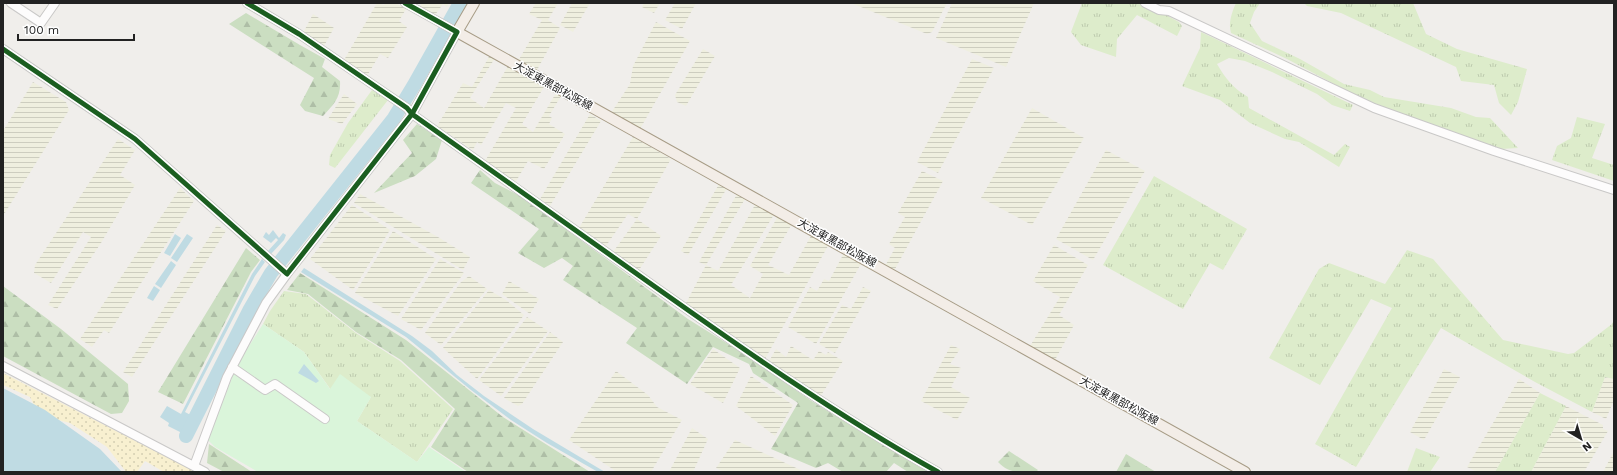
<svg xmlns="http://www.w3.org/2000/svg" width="1617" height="475" viewBox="0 0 1617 475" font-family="'Work Sans','Noto Sans JP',sans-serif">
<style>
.farmland{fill:url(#farmland-rules)}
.grass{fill:url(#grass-tufts)}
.forest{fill:url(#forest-firs)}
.sand{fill:url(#sand-dots)}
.park{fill:#daf5da}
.water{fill:#bfdbe3}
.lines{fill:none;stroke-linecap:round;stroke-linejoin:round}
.river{stroke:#bfdbe3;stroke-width:14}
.minor-casing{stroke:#c9c8c7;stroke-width:10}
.major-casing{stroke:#a79c86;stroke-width:12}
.minor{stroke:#fdfcfc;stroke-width:8}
.major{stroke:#f3ede7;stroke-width:10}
.cycleway-casing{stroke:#fff;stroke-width:8}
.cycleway{stroke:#1b5e20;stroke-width:5}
.labels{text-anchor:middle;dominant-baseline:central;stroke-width:3;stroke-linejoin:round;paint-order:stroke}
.street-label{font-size:11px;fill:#222;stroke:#fff}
</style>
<defs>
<pattern id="farmland-rules" width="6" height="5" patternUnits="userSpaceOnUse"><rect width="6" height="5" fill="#efefdf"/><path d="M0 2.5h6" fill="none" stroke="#cdcdbf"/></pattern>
<pattern id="grass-tufts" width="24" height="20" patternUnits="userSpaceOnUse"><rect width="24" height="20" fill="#ddeccb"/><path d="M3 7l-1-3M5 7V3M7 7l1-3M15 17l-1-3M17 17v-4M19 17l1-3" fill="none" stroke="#bdcaae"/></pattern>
<pattern id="forest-firs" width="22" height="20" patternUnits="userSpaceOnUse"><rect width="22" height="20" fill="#cbdec1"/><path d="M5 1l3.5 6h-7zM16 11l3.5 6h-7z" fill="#aebea6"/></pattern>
<pattern id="sand-dots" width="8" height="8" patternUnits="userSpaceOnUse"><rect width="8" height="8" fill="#f8f0d0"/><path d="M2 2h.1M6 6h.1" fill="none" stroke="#d4ceb2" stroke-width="1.8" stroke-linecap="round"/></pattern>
</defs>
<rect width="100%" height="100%" fill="#f0eeeb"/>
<path class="farmland" d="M 377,3 L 384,5 L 385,3 L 396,3 L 406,9 L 399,21 L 407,27 L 388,58 L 380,54 L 367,76 L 344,60 Z
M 422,3 L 449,3 L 447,7 L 443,4 L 435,15 L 419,7 Z
M 536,3 L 558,3 L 548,20 L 560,28 L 537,70 L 518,61 L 542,20 L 529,14 Z
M 572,3 L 590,3 L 573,32 L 560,25 Z
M 644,3 L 660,3 L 654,13 L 642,7 Z
M 675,3 L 696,3 L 682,29 L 665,20 Z
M 851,3 L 947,3 L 932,32 L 927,34 Z
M 952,3 L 1034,3 L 1006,67 L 936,38 Z
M 313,14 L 334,28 L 324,46 L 303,33 Z
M 656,22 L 690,41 L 640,129 L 611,113 L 630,84 L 633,66 Z
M 703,49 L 715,56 L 686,106 L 677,102 L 675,95 Z
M 490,55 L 495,58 L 470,98 L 484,108 L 508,66 L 544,87 L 522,124 L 533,132 L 556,93 L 561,96 L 549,116 L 552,118 L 549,124 L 565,134 L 544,169 L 528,161 L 515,183 L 485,161 L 516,108 L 506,103 L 481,145 L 477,142 L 473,150 L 437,126 L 463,83 L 472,87 Z
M 972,59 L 994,68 L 938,173 L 917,162 Z
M 33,82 L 66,102 L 69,110 L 3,216 L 3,131 Z
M 344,94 L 357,104 L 342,124 L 328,119 Z
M 1032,108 L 1084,138 L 1032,225 L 981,198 Z
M 590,114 L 601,121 L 550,206 L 540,199 Z
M 633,137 L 671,159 L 637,219 L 661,236 L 639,270 L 613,252 L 637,219 L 628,214 L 606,246 L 579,228 Z
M 118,139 L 135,150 L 120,175 L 135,185 L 101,243 L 57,309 L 48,305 L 91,237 L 83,232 L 51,283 L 34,273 L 35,265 Z
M 1106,150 L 1145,171 L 1093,260 L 1056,239 Z
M 922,171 L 943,181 L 894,271 L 885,266 L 895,248 L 889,244 L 905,217 L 898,213 Z
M 719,184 L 727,188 L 688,255 L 681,251 Z
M 180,188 L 194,201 L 109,333 L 104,330 L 92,347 L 80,339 Z
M 360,194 L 438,237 L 470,257 L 463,270 L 354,203 Z
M 737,194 L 745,199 L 706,265 L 718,271 L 756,203 L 775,213 L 731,285 L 750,298 L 763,274 L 750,266 L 778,216 L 792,224 L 768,265 L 789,275 L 812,234 L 828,242 L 828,246 L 765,359 L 685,305 L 706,265 L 699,262 Z
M 352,205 L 390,230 L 353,290 L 310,259 Z
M 217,225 L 226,231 L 132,377 L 123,372 Z
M 393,231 L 436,259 L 398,316 L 355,293 Z
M 1054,245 L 1088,265 L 1059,315 L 1074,325 L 1055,360 L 1030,346 L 1060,297 L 1033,281 Z
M 844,253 L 862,262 L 816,344 L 788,327 L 810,287 L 817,291 L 824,279 L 829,281 Z
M 440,259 L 464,273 L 421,330 L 401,319 Z
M 469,276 L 487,289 L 441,345 L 425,333 L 460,283 Z
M 509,281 L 539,299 L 530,314 L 502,294 Z
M 863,287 L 871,291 L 835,353 L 819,344 L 842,305 L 851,309 Z
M 489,290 L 506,300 L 524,315 L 477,379 L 443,348 Z
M 527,317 L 548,331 L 501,396 L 479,380 Z
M 550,332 L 563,342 L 522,404 L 518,406 L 504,398 Z
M 951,345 L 960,349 L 950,364 L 961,368 L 951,387 L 970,398 L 957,420 L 921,401 Z
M 791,346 L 813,360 L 819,351 L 826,355 L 828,352 L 843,361 L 820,397 L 768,363 L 776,349 L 786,357 Z
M 713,349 L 740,368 L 723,403 L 690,384 Z
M 1444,369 L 1460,377 L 1424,440 L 1410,432 Z
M 616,371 L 648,395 L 657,407 L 682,420 L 651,472 L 617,472 L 569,440 Z
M 751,376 L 793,405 L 775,436 L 736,406 Z
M 1605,377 L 1614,379 L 1614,400 L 1606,419 L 1592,412 Z
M 1519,379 L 1540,393 L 1495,472 L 1477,472 L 1467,467 Z
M 1566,406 L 1603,425 L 1603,429 L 1608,431 L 1584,472 L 1531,472 Z
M 692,428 L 708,439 L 693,472 L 669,472 Z
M 735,440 L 805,472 L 724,472 L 716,468 Z
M 1614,451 L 1614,472 L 1603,472 Z"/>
<path class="grass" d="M 1082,3 L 1138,3 L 1153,11 L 1166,15 L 1179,22 L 1182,26 L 1177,36 L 1137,15 L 1117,39 L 1116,57 L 1081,45 L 1071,32 Z
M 1236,3 L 1260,3 L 1254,12 L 1250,23 L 1262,41 L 1300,59 L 1344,84 L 1370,90 L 1384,97 L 1451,108 L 1476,117 L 1490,118 L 1518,148 L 1501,149 L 1372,104 L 1287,59 L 1231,33 C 1228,23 1232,12 1236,3 Z
M 1304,3 L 1413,3 L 1426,34 L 1457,49 L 1527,69 L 1518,102 L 1511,115 L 1499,103 L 1494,85 L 1461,81 L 1456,67 L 1341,13 L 1307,6 Z
M 1201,32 L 1353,105 L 1350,111 L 1332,105 L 1317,94 L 1272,72 L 1245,61 L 1229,58 L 1217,64 C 1225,78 1234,89 1248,97 L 1249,108 L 1334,155 L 1345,144 L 1350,147 L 1339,167 L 1299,142 L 1285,139 L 1250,123 L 1220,100 L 1182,86 L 1200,48 Z
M 372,90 L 388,100 L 335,168 L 329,165 L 330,155 L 348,123 Z
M 1577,117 L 1605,124 L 1592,158 L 1614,165 L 1614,181 L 1552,160 L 1557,146 L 1571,138 Z
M 1154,176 L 1247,229 L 1223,270 L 1210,263 L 1183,309 L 1103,265 Z
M 1407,250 L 1433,259 L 1503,340 L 1568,354 L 1574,353 L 1612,324 L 1614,319 L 1614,379 L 1605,377 L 1592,412 L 1535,382 L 1441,328 L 1356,467 L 1315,444 L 1392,308 L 1371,299 L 1320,385 L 1269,358 L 1319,269 L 1329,263 L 1385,284 Z
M 284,291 L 306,294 L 356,333 L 400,361 L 453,409 L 417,462 L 357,421 L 371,397 L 331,390 L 304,352 L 263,324 L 270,311 Z
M 1540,393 L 1566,406 L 1531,472 L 1495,472 Z
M 1416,448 L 1440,457 L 1430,472 L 1407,472 Z"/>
<path class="forest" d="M 246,13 L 300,45 L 325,59 L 322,67 L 340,81 C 341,98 334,104 323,116 L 305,111 L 300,105 L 314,78 L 229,24 Z
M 417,124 L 442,140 L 436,159 L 415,176 L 374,193 L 412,153 L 403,140 Z
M 480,170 L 495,183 L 522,197 L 688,319 L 744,354 L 810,400 L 865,434 L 933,472 L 908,472 L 894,463 L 886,472 L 843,472 L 828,463 L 816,468 L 771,449 L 798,403 L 753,373 L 749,364 L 713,347 L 687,384 L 626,343 L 637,328 L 563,280 L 573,266 L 562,258 L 544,268 L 518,253 L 539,229 L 471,183 Z
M 246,248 L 260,260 L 251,272 L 183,404 L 158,392 Z
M 300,273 L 406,340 L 503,417 L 590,472 L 468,472 L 431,447 L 455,409 L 401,360 L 356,332 L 308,294 L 287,290 Z
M 3,286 L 61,329 L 128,384 L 129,401 L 122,413 L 111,414 L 3,356 Z
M 209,444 L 252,472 L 224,472 L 207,463 Z
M 1009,451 L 1038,470 L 1036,472 C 1021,472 1009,474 998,462 Z
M 1126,454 L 1156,472 L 1116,472 Z"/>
<path class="sand" d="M 3,373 L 196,472 L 164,472 L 145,461 L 137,472 L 126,472 L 107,447 L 70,423 L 39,415 L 30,397 L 3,385 Z"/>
<path class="park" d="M 263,324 L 304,352 L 330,389 L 340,374 L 371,397 L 357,421 L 417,462 L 429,447 L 466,472 L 258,472 L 215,447 L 208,440 L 237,365 Z"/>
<path class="water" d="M 273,230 L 279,238 L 283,233 L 286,235 L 284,240 L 271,254 L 268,251 L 278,240 L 276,238 L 271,243 L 263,237 L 266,232 L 269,235 Z
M 175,234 L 181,238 L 170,256 L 164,253 Z
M 187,234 L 193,238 L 177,262 L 171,258 Z
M 262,259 L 265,262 L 255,276 L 185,412 L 198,419 L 188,436 L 168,426 L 169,423 L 160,417 L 167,406 L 181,414 L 252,274 Z
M 171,261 L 176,265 L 161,288 L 155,284 Z
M 304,268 L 412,336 L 432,351 L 457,375 L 484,396 L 533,429 L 605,472 L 598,472 L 547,443 L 511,420 L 471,390 L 406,337 L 301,272 Z
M 154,286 L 160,290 L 153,301 L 147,298 Z
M 304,364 L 319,381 L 316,383 L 298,373 Z
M 3,388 L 45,410 L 100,449 L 122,472 L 3,472 Z"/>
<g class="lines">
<path class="river" d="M 186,436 L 250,309 L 271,273 L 394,118 L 414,85 L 460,3"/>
<g class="minor-casing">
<path id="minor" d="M 11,3 L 41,23 L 55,3
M 247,3 L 299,34 L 407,108 L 412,114 C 490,169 567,224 644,279 C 740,347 836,415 938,472
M 1145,3 L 1159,10 L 1169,11 L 1374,108 L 1494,151 L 1614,190
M 3,49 L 135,139 L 287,274 L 412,114 L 457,32 L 405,3
M 3,366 L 205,472
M 232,367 L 265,390 L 275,384 L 325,419
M 194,466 L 227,377 L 266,303 L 287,274"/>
</g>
<g class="major-casing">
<path id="major" d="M 474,3 L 457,32 L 1245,472"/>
</g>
<use href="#minor" class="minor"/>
<use href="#major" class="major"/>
<g class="cycleway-casing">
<path id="cycleway" d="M 247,3 L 299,34 L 407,108 L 412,114 C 490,169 567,224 644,279 C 740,347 836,415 938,472
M 3,49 L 135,139 L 287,274 L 412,114 L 457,32 L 405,3"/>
</g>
<use href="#cycleway" class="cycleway"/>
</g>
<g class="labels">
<g class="street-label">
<text transform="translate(553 86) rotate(29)">大淀東黒部松阪線</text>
<text transform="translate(837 243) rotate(29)">大淀東黒部松阪線</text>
<text transform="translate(1119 401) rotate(29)">大淀東黒部松阪線</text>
</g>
</g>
<rect width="1617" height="475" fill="none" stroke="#222222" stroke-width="8"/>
<g transform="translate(1581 439) rotate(142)" stroke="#ffffff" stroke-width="3" paint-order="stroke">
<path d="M0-3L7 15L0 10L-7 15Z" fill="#222222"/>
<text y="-6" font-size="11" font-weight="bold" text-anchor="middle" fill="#222222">N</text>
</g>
<path d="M18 34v6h116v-6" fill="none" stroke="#222222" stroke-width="2"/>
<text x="24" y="34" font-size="12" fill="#222222" stroke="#ffffff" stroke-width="3" paint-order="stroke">100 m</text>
</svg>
